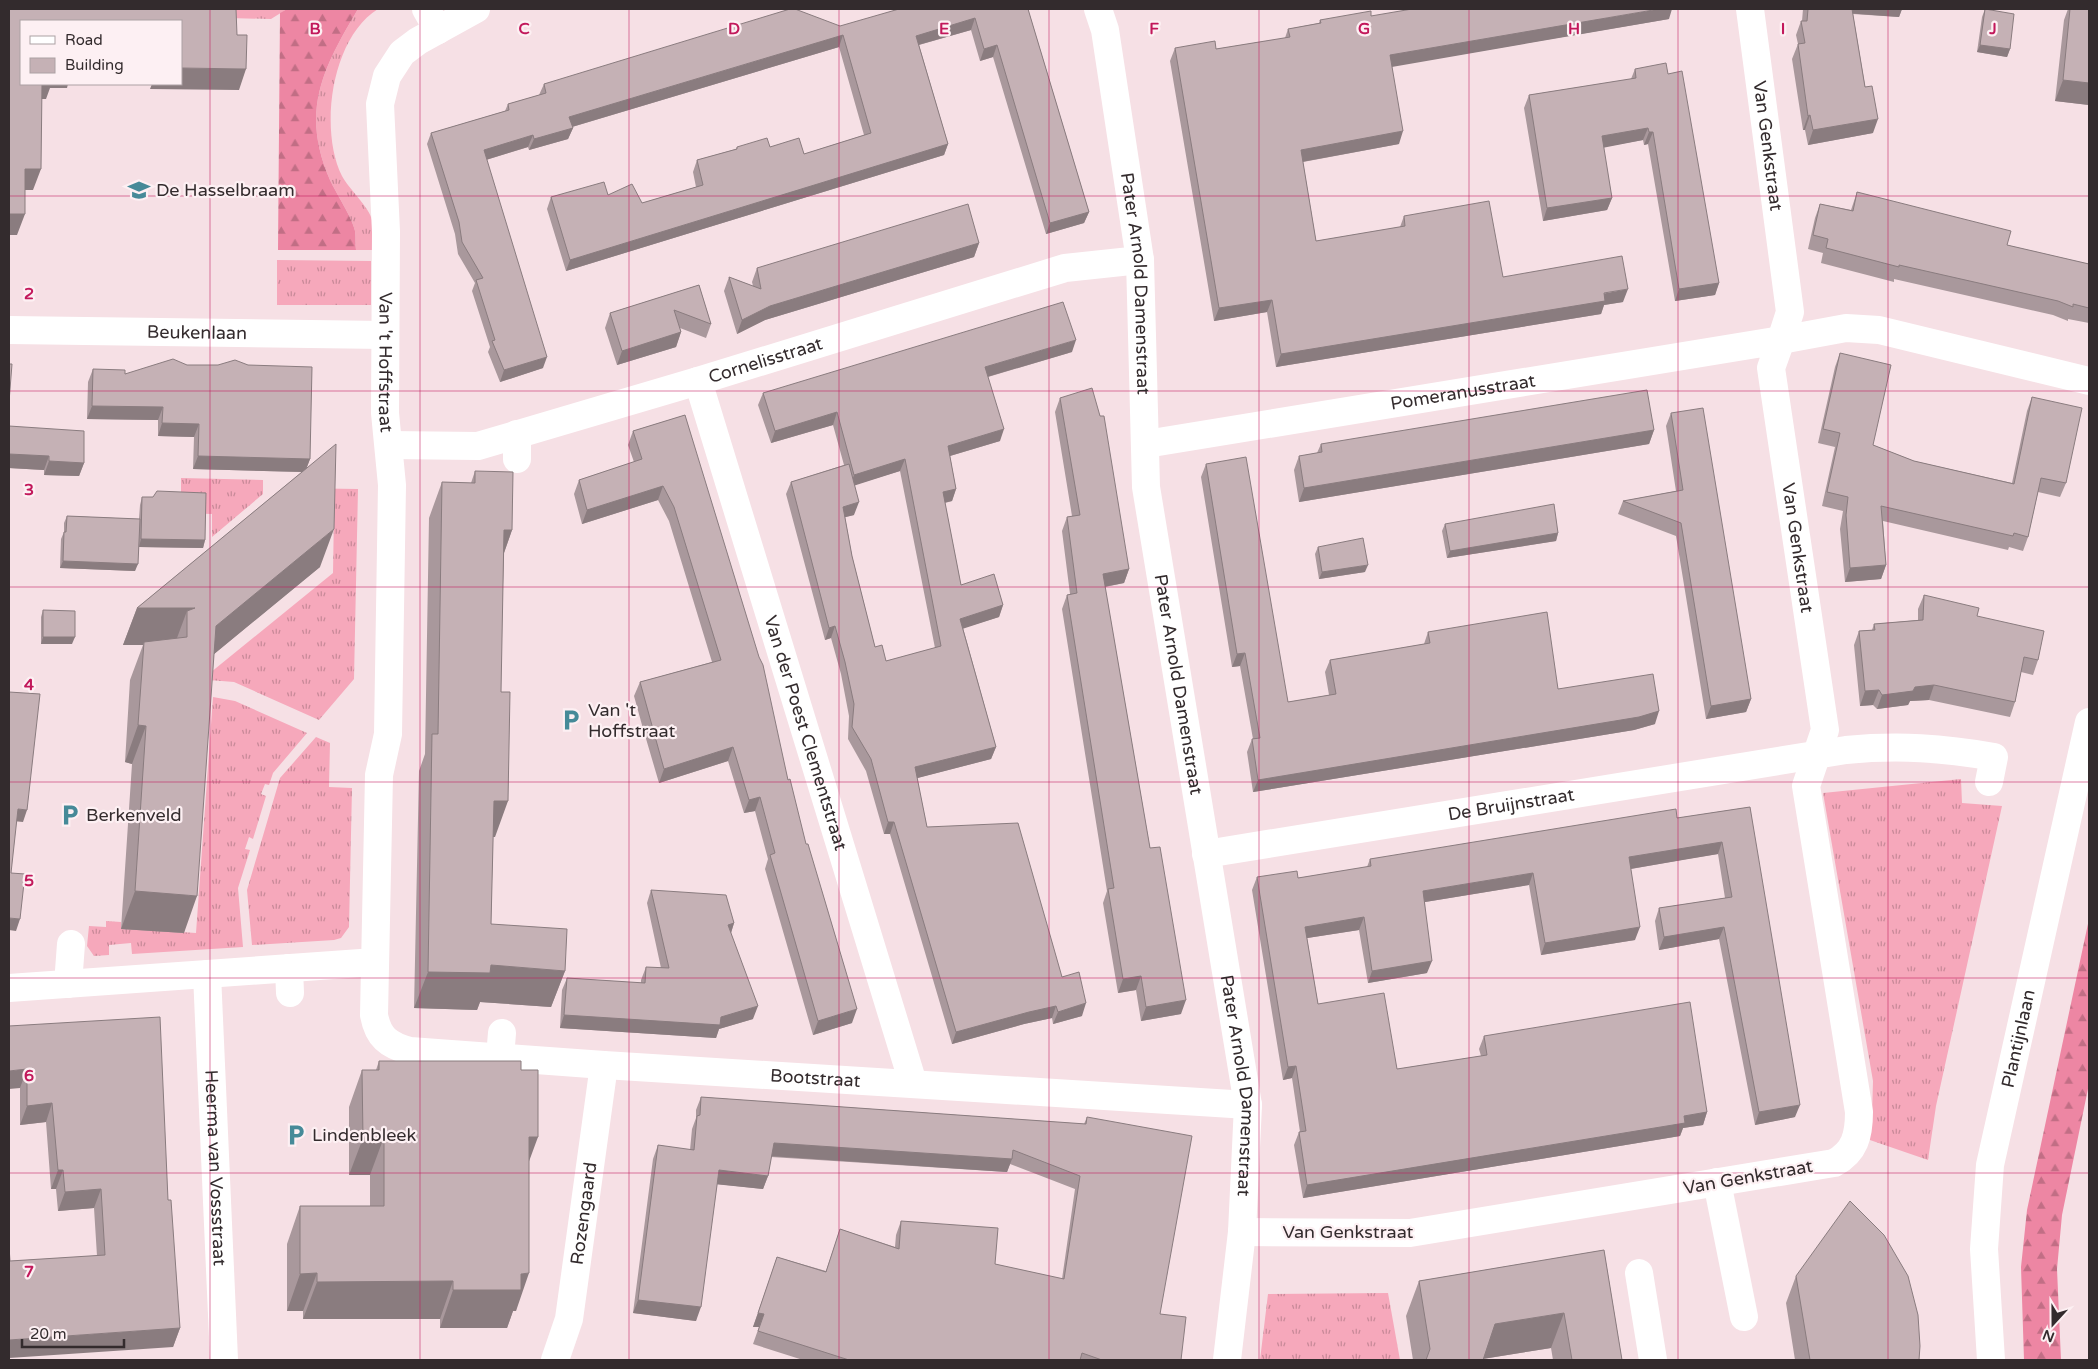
<svg xmlns="http://www.w3.org/2000/svg" width="2098" height="1369" viewBox="0 0 2098 1369" font-family="'Varela Round',sans-serif">
<style>
.grass{fill:url(#grass-tufts)}
.forest{fill:url(#forest-firs)}
.lines{fill:none;stroke-linecap:round;stroke-linejoin:round}
.minor{stroke:#fff;stroke-width:28}
.major{stroke:#fff;stroke-width:28}
.wall{fill:#a9989c;fill-rule:evenodd}
.shaded-wall{fill:#8a7c7f}
.building{fill:#c5b1b5;stroke:#8a7c7f}
.grid{fill:none;stroke:#c2185b;stroke-width:1;stroke-opacity:0.55}
.labels{text-anchor:middle;dominant-baseline:central;stroke-width:4.5;stroke-linejoin:round;paint-order:stroke}
.street-label{font-size:18px;fill:#332b2d;stroke:#fdf0f3}
.poi-label{font-size:18px;fill:#332b2d;stroke:#fdf0f3;text-anchor:start}
.grid-label{font-size:16px;text-anchor:middle;font-weight:bold;fill:#c2185b;stroke:#fdf0f3;stroke-width:4.5;stroke-linejoin:round;paint-order:stroke}
</style>
<defs>
<pattern id="grass-tufts" width="24" height="20" patternUnits="userSpaceOnUse" patternTransform="scale(1.25)"><rect width="24" height="20" fill="#f6a8bb"/><path d="M3 7l-1-3M5 7V3M7 7l1-3M15 17l-1-3M17 17v-4M19 17l1-3" fill="none" stroke="#c88998"/></pattern>
<pattern id="forest-firs" width="22" height="20" patternUnits="userSpaceOnUse" patternTransform="scale(1.25)"><rect width="22" height="20" fill="#ed86a3"/><path d="M5 1l3.5 6h-7zM16 11l3.5 6h-7z" fill="#c16e85"/></pattern>
</defs>
<rect width="100%" height="100%" fill="#f6e0e5"/>
<path class="grass" d="M 187,9 L 287,9 L 271,19 L 228,18 Z
M 358,9 L 378,9 C 331,38 319,130 342,176 C 348,188 370,208 372,220 C 374,229 372,241 372,250 L 356,250 C 355,244 356,237 355,231 C 353,219 336,193 330,180 C 300,111 323,68 358,9 Z
M 277,260 L 371,261 L 371,305 L 277,305 Z
M 181,478 L 263,480 L 263,494 L 212,537 L 212,514 L 181,513 Z
M 292,488 L 358,489 L 354,679 L 319,720 L 234,682 L 209,680 L 205,677 L 333,573 L 334,512 Z
M 213,697 L 235,701 L 307,733 L 273,773 L 269,785 L 265,784 L 261,794 L 266,796 L 253,839 L 249,837 L 245,849 L 250,850 L 238,888 L 243,947 L 132,954 L 131,943 L 109,945 L 109,955 L 94,956 L 87,946 L 89,926 L 106,927 L 106,921 L 121,922 L 121,928 L 196,933 Z
M 316,737 L 330,743 L 329,787 L 352,788 L 349,927 L 341,938 L 334,940 L 252,945 L 247,890 L 280,778 Z
M 1961,779 L 1962,803 L 2002,806 L 1936,1106 L 1928,1160 L 1867,1139 L 1872,1116 L 1873,1081 L 1823,793 Z
M 1388,1293 L 1400,1360 L 1260,1360 L 1268,1294 Z"/>
<path class="forest" d="M 287,9 L 358,9 C 323,68 300,111 330,180 C 336,193 353,219 355,231 C 356,237 355,244 356,250 L 278,250 L 280,13 Z
M 2089,919 L 2089,1084 L 2062,1215 L 2057,1269 L 2061,1360 L 2024,1360 L 2021,1267 L 2027,1210 Z"/>
<g class="lines">
<g class="minor">
<path d="M 426,9 L 438,30"/>
<path id="s1" d="M 476,9 L 418,41 L 402,53 L 387,76 L 380,104 L 386,232 L 385,413 L 392,485 L 388,734 L 379,775 L 374,1015 C 378,1037 388,1045 410,1051 L 604,1065 L 1248,1105"/>
<path id="s2" d="M 1098,9 L 1105,30 L 1140,260 L 1146,487 L 1248,1105 L 1242,1232 L 1227,1360"/>
<path id="s3" d="M 1750,9 L 1790,312 L 1781,340 L 1846,328 L 1879,330 L 2089,381"/>
<path id="s4" d="M 9,330 L 385,335"/>
<path id="s5" d="M 698,381 L 913,1083"/>
<path d="M 517,434 L 517,459"/>
<path id="s6" d="M 1146,444 L 1781,340 L 1771,368 L 1825,730 L 1806,786 L 1859,1112 C 1859,1135 1855,1152 1834,1163 L 1410,1233 L 1242,1232"/>
<path id="s7" d="M 389,445 L 478,446 L 698,381 L 1065,268 L 1140,260"/>
<path id="s8" d="M 1206,854 L 1846,750 C 1899,745 1943,748 1994,757 L 1989,782"/>
<path d="M 289,968 L 290,993"/>
<path id="s9" d="M 207,974 L 224,1360"/>
<path d="M 68,984 L 71,944"/>
<path d="M 9,988 L 375,962"/>
<path d="M 500,1057 L 502,1033"/>
<path d="M 1717,1182 L 1744,1317"/>
<path d="M 1639,1273 L 1653,1360"/>
<path id="s10" d="M 555,1360 L 569,1319 L 604,1065"/>
</g>
<path class="major" id="s11" d="M 1991,1360 L 1984,1249 L 1990,1165 L 2089,722"/>
</g>
<path class="wall" d="M 1028,9 L 1089,212 L 1084,223 L 1046,234 L 993,57 L 980,61 L 971,30 L 919,45 L 948,144 L 944,155 L 566,271 L 547,209 L 551,197 L 608,195 L 642,203 L 696,187 L 693,172 L 697,160 L 736,149 L 737,147 L 770,147 L 804,154 L 864,135 L 839,47 L 572,127 L 573,128 L 568,139 L 529,150 L 528,147 L 486,160 L 543,368 L 500,382 L 488,352 L 490,347 L 472,291 L 475,283 L 458,254 L 455,234 L 427,144 L 431,133 L 505,111 L 508,104 L 539,95 L 544,84 L 840,26 Z
M 1803,9 L 1902,9 L 1899,17 L 1853,14 L 1873,133 L 1808,145 L 1805,130 L 1803,130 L 1792,59 L 1798,44 L 1796,35 L 1801,21 L 1802,21 Z
M 1985,9 L 2010,49 L 2007,57 L 1977,52 L 1982,17 Z
M 2068,9 L 2089,9 L 2089,105 L 2055,101 L 2064,20 Z
M 1371,16 L 1669,19 L 1392,66 L 1399,144 L 1303,162 L 1316,241 L 1400,227 L 1404,216 L 1503,277 L 1623,302 L 1604,305 L 1601,314 L 1276,367 L 1267,312 L 1214,321 L 1170,61 L 1175,48 L 1216,49 L 1285,38 L 1288,29 L 1319,23 L 1320,20 Z
M 1635,69 L 1668,74 L 1719,283 L 1715,295 L 1675,301 L 1648,144 L 1644,145 L 1643,140 L 1603,147 L 1612,198 L 1607,210 L 1543,221 L 1524,108 L 1529,95 L 1631,79 Z
M 1857,192 L 2007,245 L 2089,264 L 2089,323 L 2068,319 L 2068,321 L 2053,315 L 1894,279 L 1894,282 L 1821,263 L 1823,253 L 1808,249 L 1815,218 L 1820,204 L 1851,210 Z
M 979,243 L 974,257 L 765,320 L 737,334 L 724,291 L 729,277 L 753,286 L 752,282 L 757,268 Z
M 699,285 L 711,324 L 706,338 L 680,328 L 681,332 L 676,347 L 617,365 L 605,328 L 610,313 Z
M 1072,352 L 988,377 L 1000,441 L 950,456 L 956,489 L 952,501 L 945,503 L 961,585 L 1003,605 L 999,617 L 963,628 L 996,747 L 991,759 L 917,778 L 927,827 L 1062,977 L 1082,1016 L 1053,1024 L 1052,1018 L 1024,1024 L 952,1044 L 890,834 L 884,834 L 866,771 L 848,739 L 849,716 L 841,674 L 831,638 L 825,640 L 786,494 L 791,482 L 844,465 L 833,425 L 771,443 L 758,405 L 763,393 ZM 900,471 L 935,648 L 886,661 L 875,647 L 852,556 L 845,517 L 854,515 L 854,485 Z
M 1840,353 L 1873,445 L 1914,461 L 2012,483 L 2027,411 L 2032,397 L 2066,483 L 2060,497 L 2038,492 L 2028,537 L 2023,551 L 2009,547 L 2008,550 L 1883,521 L 1886,565 L 1881,579 L 1845,582 L 1840,529 L 1843,511 L 1822,506 L 1835,447 L 1818,443 L 1835,367 Z
M 93,369 L 125,374 L 310,459 L 307,467 L 320,567 L 214,654 L 184,933 L 121,929 L 132,764 L 125,762 L 130,680 L 143,645 L 123,645 L 137,608 L 302,472 L 193,469 L 194,437 L 158,436 L 158,420 L 87,419 L 88,382 Z
M 1060,398 L 1129,569 L 1124,583 L 1105,587 L 1150,848 L 1181,1014 L 1141,1021 L 1136,990 L 1118,993 L 1103,903 L 1107,891 L 1062,609 L 1067,595 L 1070,594 L 1062,531 L 1067,517 L 1072,516 L 1055,412 Z
M 1671,413 L 1751,699 L 1746,712 L 1706,719 L 1676,536 L 1618,514 L 1623,501 L 1676,491 L 1666,426 Z
M 685,415 L 788,780 L 852,1023 L 813,1035 L 765,869 L 768,859 L 755,811 L 744,813 L 728,761 L 659,783 L 642,725 L 634,696 L 640,682 L 712,662 L 669,521 L 658,500 L 582,524 L 574,494 L 579,480 L 634,462 L 628,445 L 633,431 Z
M 9,426 L 84,463 L 79,476 L 44,475 L 44,470 L 9,468 Z
M 1654,430 L 1649,444 L 1299,502 L 1294,470 L 1299,456 L 1317,453 L 1321,444 Z
M 1206,464 L 1288,702 L 1329,695 L 1325,672 L 1330,660 L 1424,644 L 1428,632 L 1558,689 L 1655,724 L 1634,730 L 1253,792 L 1247,752 L 1252,739 L 1253,739 L 1240,666 L 1232,667 L 1201,477 Z
M 475,471 L 512,530 L 504,553 L 495,837 L 493,837 L 491,924 L 565,971 L 551,1007 L 480,1002 L 477,1010 L 414,1008 L 419,771 L 425,754 L 429,518 L 442,482 L 471,483 Z
M 142,497 L 205,540 L 203,548 L 139,547 L 135,571 L 60,568 L 61,539 L 64,532 L 64,523 L 67,516 L 139,519 L 140,505 Z
M 1445,524 L 1558,533 L 1556,541 L 1447,558 L 1442,531 Z
M 1318,547 L 1365,572 L 1319,579 L 1315,554 Z
M 1924,595 L 1977,616 L 2038,660 L 2033,675 L 2021,672 L 2015,702 L 2010,717 L 1929,700 L 1910,701 L 1908,705 L 1877,709 L 1873,705 L 1860,706 L 1854,645 L 1859,631 L 1872,630 L 1874,624 L 1918,620 L 1918,609 Z
M 43,610 L 72,644 L 41,644 L 41,617 Z
M 1750,807 L 1795,1117 L 1755,1125 L 1719,939 L 1659,950 L 1655,921 L 1659,908 L 1725,898 L 1718,854 L 1687,859 L 1631,869 L 1635,940 L 1541,955 L 1529,885 L 1425,902 L 1427,973 L 1368,983 L 1359,930 L 1307,938 L 1318,1004 L 1397,1069 L 1481,1056 L 1479,1049 L 1484,1036 L 1707,1112 L 1703,1125 L 1683,1128 L 1680,1136 L 1303,1198 L 1294,1145 L 1299,1132 L 1300,1132 L 1292,1078 L 1283,1080 L 1252,890 L 1257,877 L 1298,878 L 1367,867 L 1370,859 L 1677,818 Z
M 651,890 L 734,923 L 731,933 L 753,1019 L 719,1029 L 716,1038 L 560,1028 L 562,990 L 567,978 L 641,983 L 641,980 L 646,967 L 661,968 L 647,903 Z
M 9,1026 L 168,1200 L 180,1328 L 173,1347 L 10,1261 L 97,1256 L 94,1208 L 58,1211 L 56,1189 L 51,1189 L 46,1122 L 20,1125 L 20,1088 Z
M 379,1061 L 521,1070 L 529,1162 L 516,1311 L 513,1311 L 507,1328 L 440,1328 L 440,1319 L 303,1319 L 303,1311 L 287,1311 L 287,1244 L 300,1206 L 370,1206 L 370,1175 L 349,1175 L 349,1107 L 362,1070 L 376,1070 Z
M 701,1097 L 1084,1124 L 1087,1117 L 1160,1314 L 1181,1360 L 803,1360 L 753,1344 L 759,1327 L 753,1327 L 777,1257 L 826,1271 L 840,1229 L 895,1247 L 896,1235 L 901,1221 L 995,1264 L 1062,1279 L 1075,1189 L 1010,1164 L 1007,1172 L 771,1157 L 768,1176 L 763,1189 L 717,1184 L 696,1321 L 633,1313 L 653,1159 L 658,1145 L 690,1150 L 692,1129 L 696,1118 L 696,1110 Z
M 1604,1250 L 1622,1360 L 1553,1360 L 1551,1348 L 1483,1359 L 1483,1360 L 1413,1360 L 1406,1316 L 1419,1281 Z
M 1796,1276 L 1919,1360 L 1795,1360 L 1786,1303 Z"/>
<path class="shaded-wall" d="M 1659,9 L 1672,9 L 1669,19 L 1386,68 L 1390,55 Z
M 1847,9 L 1902,9 L 1899,17 L 1845,13 Z
M 975,18 L 971,30 L 911,47 L 916,36 Z
M 843,35 L 839,47 L 565,129 L 569,117 Z
M 997,45 L 993,57 L 980,61 L 984,49 Z
M 1980,45 L 2010,49 L 2007,57 L 1977,52 Z
M 181,68 L 246,69 L 239,90 L 150,89 L 152,84 L 181,84 Z
M 2063,80 L 2089,83 L 2089,105 L 2055,101 Z
M 40,84 L 68,84 L 67,88 L 50,88 L 46,99 L 34,99 Z
M 1810,115 L 1805,130 L 1803,130 L 1808,116 Z
M 1878,119 L 1873,133 L 1808,145 L 1813,130 Z
M 573,128 L 568,139 L 529,150 L 534,139 Z
M 1648,128 L 1643,140 L 1597,149 L 1602,136 Z
M 1403,131 L 1399,144 L 1296,163 L 1301,150 Z
M 1649,132 L 1653,132 L 1648,144 L 1644,145 Z
M 533,135 L 528,147 L 479,162 L 484,150 Z
M 948,144 L 944,155 L 566,271 L 570,260 Z
M 25,169 L 41,169 L 33,190 L 18,190 Z
M 1612,198 L 1607,210 L 1543,221 L 1547,208 Z
M 1089,212 L 1084,223 L 1046,234 L 1050,223 Z
M 9,214 L 25,214 L 17,235 L 9,235 Z
M 979,243 L 974,257 L 765,320 L 737,334 L 742,320 L 770,306 Z
M 1719,283 L 1715,295 L 1675,301 L 1679,289 Z
M 1628,289 L 1623,302 L 1604,305 L 1601,314 L 1276,367 L 1281,354 Z
M 1272,300 L 1267,312 L 1214,321 L 1219,308 Z
M 681,332 L 676,347 L 617,365 L 622,351 Z
M 1076,340 L 1072,352 L 980,379 L 985,367 Z
M 547,357 L 543,368 L 500,382 L 504,370 Z
M 92,406 L 163,407 L 158,420 L 87,419 Z
M 837,412 L 833,425 L 771,443 L 775,431 Z
M 162,423 L 199,424 L 194,437 L 158,436 Z
M 1004,429 L 1000,441 L 943,458 L 948,446 Z
M 1654,430 L 1649,444 L 1299,502 L 1304,488 Z
M 9,454 L 49,456 L 44,470 L 9,468 Z
M 198,456 L 310,459 L 305,472 L 193,469 Z
M 905,459 L 900,471 L 850,487 L 854,475 Z
M 49,461 L 84,463 L 79,476 L 44,475 Z
M 663,486 L 658,500 L 582,524 L 587,510 Z
M 956,489 L 952,501 L 938,504 L 943,492 Z
M 859,502 L 854,515 L 838,519 L 843,507 Z
M 334,529 L 320,567 L 202,664 L 216,626 Z
M 504,530 L 512,530 L 499,567 Z
M 1558,533 L 1556,541 L 1447,558 L 1450,551 Z
M 141,539 L 205,540 L 203,548 L 139,547 Z
M 63,561 L 138,564 L 135,571 L 60,568 Z
M 1368,565 L 1365,572 L 1319,579 L 1322,572 Z
M 1886,565 L 1881,579 L 1845,582 L 1850,568 Z
M 1129,569 L 1124,583 L 1098,588 L 1103,574 Z
M 1003,605 L 999,617 L 956,631 L 960,619 Z
M 137,608 L 195,608 L 187,611 L 174,646 L 144,642 L 143,645 L 123,645 Z
M 835,626 L 831,638 L 825,640 L 829,628 Z
M 43,637 L 75,637 L 72,644 L 41,644 Z
M 1245,653 L 1240,666 L 1232,667 L 1237,654 Z
M 1934,685 L 1929,700 L 1910,701 L 1908,705 L 1877,709 L 1882,695 L 1915,687 Z
M 1879,690 L 1873,705 L 1860,706 L 1865,691 Z
M 1751,699 L 1746,712 L 1706,719 L 1711,706 Z
M 1659,711 L 1655,724 L 1634,730 L 1253,792 L 1258,780 Z
M 138,725 L 146,726 L 132,764 L 125,762 Z
M 733,747 L 728,761 L 659,783 L 664,769 Z
M 996,747 L 991,759 L 910,780 L 915,767 Z
M 760,797 L 755,811 L 744,813 L 749,800 Z
M 494,801 L 508,801 L 495,837 L 480,837 Z
M 18,809 L 27,810 L 23,822 L 13,821 Z
M 888,822 L 894,822 L 890,834 L 884,834 Z
M 1722,842 L 1718,854 L 1624,870 L 1629,857 Z
M 1533,873 L 1529,885 L 1419,903 L 1423,891 Z
M 135,891 L 197,896 L 184,933 L 121,929 Z
M 1364,917 L 1359,930 L 1301,939 L 1305,927 Z
M 9,918 L 20,919 L 16,931 L 9,930 Z
M 734,923 L 730,936 L 728,925 Z
M 1640,927 L 1635,940 L 1541,955 L 1545,943 Z
M 1724,927 L 1719,939 L 1659,950 L 1664,937 Z
M 1432,961 L 1427,973 L 1368,983 L 1372,971 Z
M 491,965 L 565,971 L 551,1007 L 480,1002 L 477,1010 L 414,1008 L 428,972 Z
M 1141,976 L 1136,990 L 1118,993 L 1123,979 Z
M 1186,1000 L 1181,1014 L 1141,1021 L 1146,1007 Z
M 1086,1003 L 1082,1016 L 1053,1024 L 1058,1012 Z
M 758,1006 L 753,1019 L 719,1029 L 716,1038 L 560,1028 L 564,1015 L 721,1017 Z
M 1056,1006 L 1052,1018 L 1024,1024 L 952,1044 L 956,1032 L 1029,1012 Z
M 857,1009 L 852,1023 L 813,1035 L 818,1021 Z
M 1296,1066 L 1292,1078 L 1283,1080 L 1288,1067 Z
M 27,1069 L 20,1088 L 9,1089 L 9,1071 Z
M 52,1103 L 46,1122 L 20,1125 L 27,1106 Z
M 1800,1105 L 1795,1117 L 1755,1125 L 1759,1112 Z
M 1707,1112 L 1703,1125 L 1683,1128 L 1680,1136 L 1303,1198 L 1307,1185 Z
M 384,1137 L 370,1175 L 349,1175 L 363,1138 Z
M 529,1137 L 538,1137 L 524,1175 Z
M 774,1143 L 1012,1159 L 1007,1172 L 769,1156 Z
M 58,1170 L 63,1170 L 56,1189 L 51,1189 Z
M 719,1170 L 768,1176 L 763,1189 L 714,1184 Z
M 101,1189 L 94,1208 L 58,1211 L 65,1192 Z
M 317,1273 L 303,1311 L 287,1311 L 300,1274 Z
M 529,1273 L 516,1311 L 513,1311 L 507,1328 L 440,1328 L 453,1290 L 521,1274 Z
M 453,1281 L 440,1319 L 303,1319 L 317,1282 Z
M 638,1300 L 701,1307 L 696,1321 L 633,1313 Z
M 758,1313 L 764,1314 L 759,1327 L 753,1327 Z
M 1564,1313 L 1551,1348 L 1482,1359 L 1495,1324 Z
M 180,1328 L 173,1347 L 9,1358 L 9,1340 Z"/>
<path class="building" d="M 9,9 L 236,9 L 237,35 L 247,35 L 246,69 L 181,68 L 181,21 L 21,21 L 21,84 L 42,84 L 41,169 L 25,169 L 25,214 L 9,214 Z
M 790,9 L 795,9 L 840,26 L 899,9 L 1028,9 L 1089,212 L 1050,223 L 997,45 L 984,49 L 975,18 L 916,36 L 948,144 L 570,260 L 551,197 L 604,182 L 608,195 L 632,184 L 642,203 L 703,185 L 697,160 L 737,149 L 737,147 L 767,138 L 770,147 L 799,138 L 804,154 L 871,133 L 843,35 L 569,117 L 573,128 L 534,139 L 533,135 L 484,150 L 547,357 L 504,370 L 492,341 L 495,340 L 476,280 L 483,278 L 462,242 L 459,222 L 431,133 L 509,110 L 508,104 L 546,93 L 544,84 Z
M 1412,9 L 1659,9 L 1390,55 L 1403,131 L 1301,150 L 1316,241 L 1399,227 L 1405,226 L 1404,216 L 1489,201 L 1503,277 L 1622,256 L 1628,289 L 1604,293 L 1605,301 L 1281,354 L 1272,300 L 1219,308 L 1175,48 L 1215,41 L 1216,49 L 1290,37 L 1288,29 L 1321,23 L 1320,20 L 1371,11 L 1371,16 Z
M 1808,9 L 1852,9 L 1865,87 L 1872,86 L 1878,119 L 1813,130 L 1810,115 L 1808,116 L 1798,44 L 1805,43 L 1801,21 L 1807,21 Z
M 1985,9 L 2014,14 L 2010,49 L 1980,45 Z
M 2070,9 L 2089,9 L 2089,83 L 2063,80 Z
M 1666,63 L 1668,74 L 1682,71 L 1719,283 L 1679,289 L 1653,132 L 1649,132 L 1648,128 L 1602,136 L 1612,198 L 1547,208 L 1529,95 L 1636,78 L 1635,69 Z
M 1857,192 L 2011,231 L 2007,245 L 2089,264 L 2089,308 L 2073,304 L 2073,307 L 2058,301 L 1899,265 L 1899,267 L 1826,248 L 1828,239 L 1813,235 L 1820,204 L 1853,211 Z
M 968,204 L 979,243 L 770,306 L 742,320 L 729,277 L 761,289 L 757,268 Z
M 699,285 L 711,324 L 674,310 L 681,332 L 622,351 L 610,313 Z
M 1063,302 L 1076,340 L 985,367 L 1004,429 L 948,446 L 956,489 L 943,492 L 961,585 L 994,574 L 1003,605 L 960,619 L 996,747 L 915,767 L 927,827 L 1018,823 L 1062,977 L 1079,972 L 1086,1003 L 1058,1012 L 1056,1006 L 1029,1012 L 956,1032 L 894,822 L 888,822 L 871,759 L 852,727 L 854,704 L 845,662 L 835,626 L 829,628 L 791,482 L 849,464 L 859,502 L 843,507 L 852,556 L 875,647 L 882,645 L 886,661 L 941,646 L 905,459 L 854,475 L 837,412 L 775,431 L 763,393 Z
M 1840,353 L 1891,365 L 1873,445 L 1914,461 L 2014,484 L 2032,397 L 2082,408 L 2066,483 L 2041,478 L 2028,537 L 2014,533 L 2013,536 L 1881,506 L 1886,565 L 1850,568 L 1846,515 L 1848,497 L 1827,492 L 1840,433 L 1823,429 Z
M 173,359 L 187,365 L 218,365 L 235,360 L 248,365 L 312,367 L 310,459 L 198,456 L 199,424 L 162,423 L 163,407 L 92,406 L 93,369 L 125,370 L 125,374 Z
M 9,364 L 12,364 L 9,402 Z
M 1092,388 L 1100,416 L 1104,416 L 1129,569 L 1103,574 L 1150,848 L 1160,847 L 1186,1000 L 1146,1007 L 1141,976 L 1123,979 L 1108,889 L 1114,888 L 1067,595 L 1077,593 L 1067,517 L 1080,515 L 1060,398 Z
M 1647,390 L 1654,430 L 1304,488 L 1299,456 L 1322,452 L 1321,444 Z
M 1703,408 L 1751,699 L 1711,706 L 1681,523 L 1623,501 L 1683,490 L 1671,413 Z
M 685,415 L 759,657 L 763,665 L 788,780 L 790,779 L 806,844 L 808,844 L 857,1009 L 818,1021 L 770,855 L 775,853 L 760,797 L 749,800 L 733,747 L 664,769 L 640,682 L 721,660 L 674,507 L 663,486 L 587,510 L 579,480 L 642,459 L 633,431 Z
M 9,426 L 84,431 L 84,463 L 49,461 L 49,456 L 9,454 Z
M 336,444 L 334,529 L 216,626 L 197,896 L 135,891 L 146,726 L 138,725 L 144,642 L 187,637 L 187,611 L 195,608 L 137,608 Z
M 1246,457 L 1288,702 L 1336,694 L 1330,660 L 1430,643 L 1428,632 L 1547,612 L 1558,689 L 1653,674 L 1659,711 L 1639,717 L 1258,780 L 1252,739 L 1260,738 L 1245,653 L 1237,654 L 1206,464 Z
M 475,471 L 513,472 L 512,530 L 504,530 L 501,692 L 510,692 L 508,801 L 494,801 L 491,924 L 567,929 L 565,971 L 491,965 L 490,973 L 428,972 L 432,734 L 438,734 L 442,482 L 475,483 Z
M 157,491 L 206,493 L 205,540 L 141,539 L 142,497 L 153,497 Z
M 1554,504 L 1558,533 L 1450,551 L 1445,524 Z
M 67,516 L 140,519 L 138,564 L 63,561 L 64,532 L 66,532 Z
M 1363,538 L 1368,565 L 1322,572 L 1318,547 Z
M 1924,595 L 1979,608 L 1977,616 L 2044,631 L 2038,660 L 2024,657 L 2015,702 L 1934,685 L 1915,687 L 1913,691 L 1882,695 L 1879,690 L 1865,691 L 1859,631 L 1875,630 L 1874,624 L 1923,620 Z
M 43,610 L 75,611 L 75,637 L 43,637 Z
M 9,692 L 40,694 L 27,810 L 18,809 L 11,873 L 25,874 L 20,919 L 9,918 Z
M 1750,807 L 1800,1105 L 1759,1112 L 1724,927 L 1664,937 L 1659,908 L 1732,897 L 1722,842 L 1629,857 L 1640,927 L 1545,943 L 1533,873 L 1423,891 L 1432,961 L 1372,971 L 1364,917 L 1305,927 L 1318,1004 L 1384,993 L 1397,1069 L 1487,1055 L 1484,1036 L 1690,1002 L 1707,1112 L 1684,1116 L 1685,1123 L 1307,1185 L 1299,1132 L 1306,1131 L 1296,1066 L 1288,1067 L 1257,877 L 1297,871 L 1298,878 L 1371,866 L 1370,859 L 1676,809 L 1677,818 Z
M 651,890 L 726,895 L 734,923 L 728,925 L 758,1006 L 721,1017 L 720,1025 L 564,1015 L 567,978 L 645,983 L 646,967 L 669,968 Z
M 160,1017 L 168,1200 L 171,1200 L 180,1328 L 9,1340 L 9,1247 L 10,1261 L 105,1255 L 101,1189 L 65,1192 L 63,1170 L 58,1170 L 52,1103 L 27,1106 L 27,1069 L 9,1071 L 9,1026 Z
M 379,1061 L 521,1061 L 521,1070 L 538,1070 L 538,1137 L 529,1137 L 529,1273 L 521,1274 L 521,1290 L 453,1290 L 453,1281 L 317,1282 L 317,1273 L 300,1274 L 300,1206 L 384,1206 L 384,1137 L 363,1138 L 362,1070 L 379,1070 Z
M 701,1097 L 1086,1124 L 1087,1117 L 1192,1136 L 1160,1314 L 1186,1317 L 1181,1360 L 1102,1360 L 1082,1353 L 1080,1360 L 849,1360 L 758,1331 L 764,1314 L 758,1313 L 777,1257 L 826,1272 L 840,1229 L 899,1249 L 901,1221 L 998,1228 L 995,1264 L 1064,1279 L 1080,1176 L 1013,1150 L 1012,1159 L 774,1143 L 768,1176 L 719,1170 L 701,1307 L 638,1300 L 658,1145 L 694,1150 L 697,1116 L 700,1115 Z
M 1850,1201 L 1884,1235 L 1908,1276 L 1918,1315 L 1920,1346 L 1919,1360 L 1810,1360 L 1796,1276 Z
M 1604,1250 L 1622,1360 L 1572,1360 L 1564,1313 L 1495,1324 L 1483,1360 L 1426,1360 L 1430,1349 L 1419,1281 Z"/>
<path class="grid" d="M 210,9 L 210,1360M 420,9 L 420,1360M 629,9 L 629,1360M 839,9 L 839,1360M 1049,9 L 1049,1360M 1259,9 L 1259,1360M 1469,9 L 1469,1360M 1678,9 L 1678,1360M 1888,9 L 1888,1360M 9,196 L 2089,196M 9,391 L 2089,391M 9,587 L 2089,587M 9,782 L 2089,782M 9,978 L 2089,978M 9,1173 L 2089,1173"/>
<defs>
<g id="school-bare" transform="scale(1.725)"><path d="M0-5L7-2L0 1L-7-2ZM-4 1L0 2.5L4 1V4Q0 6-4 4Z" fill="#468a98" stroke="#fdf0f3" stroke-width="2.5" paint-order="stroke"/></g>
<g id="parking-bare" transform="scale(1.725)"><path d="M-3.5-5.5H1a3.5 3.5 0 0 1 0 7H-1V5.5H-3.5ZM-1-3.4V-.6H.8a1.4 1.4 0 0 0 0-2.8Z" fill="#468a98" stroke="#fdf0f3" stroke-width="2.5" paint-order="stroke"/></g>
</defs>
<g fill-rule="evenodd">
<use href="#school-bare" x="139" y="190"/>
<use href="#parking-bare" x="571" y="720"/>
<use href="#parking-bare" x="70" y="815"/>
<use href="#parking-bare" x="296" y="1135"/>
</g>
<g class="labels">
<g class="street-label">
<text stroke="none"><textPath href="#s3" startOffset="138">Van Genkstraat</textPath></text>
<text stroke="none"><textPath href="#s2" startOffset="278">Pater Arnold Damenstraat</textPath></text>
<text stroke="none"><textPath href="#s4" startOffset="188">Beukenlaan</textPath></text>
<text stroke="none"><textPath href="#s7" startOffset="389">Cornelisstraat</textPath></text>
<text stroke="none"><textPath href="#s1" startOffset="401">Van 't Hoffstraat</textPath></text>
<text stroke="none"><textPath href="#s6" startOffset="321">Pomeranusstraat</textPath></text>
<text stroke="none"><textPath href="#s6" startOffset="855">Van Genkstraat</textPath></text>
<text stroke="none"><textPath href="#s2" startOffset="682">Pater Arnold Damenstraat</textPath></text>
<text stroke="none"><textPath href="#s5" startOffset="368">Van der Poest Clementstraat</textPath></text>
<text stroke="none"><textPath href="#s8" startOffset="309">De Bruijnstraat</textPath></text>
<text stroke="none"><textPath href="#s11" startOffset="325">Plantijnlaan</textPath></text>
<text stroke="none"><textPath href="#s1" startOffset="1516">Bootstraat</textPath></text>
<text stroke="none"><textPath href="#s2" startOffset="1088">Pater Arnold Damenstraat</textPath></text>
<text stroke="none"><textPath href="#s9" startOffset="194">Heerma van Vossstraat</textPath></text>
<text transform="translate(1748 1177) rotate(-10)">Van Genkstraat</text>
<text stroke="none"><textPath href="#s10" startOffset="150">Rozengaard</textPath></text>
<text x="1348" y="1232">Van Genkstraat</text>
</g>
<g class="poi-label">
<text x="156" y="190">De Hasselbraam</text>
<text x="588" y="710">Van 't<tspan x="588" dy="21">Hoffstraat</tspan></text>
<text x="86" y="815">Berkenveld</text>
<text x="312" y="1135">Lindenbleek</text>
</g>
</g>
<g class="grid-label">
<text x="315" y="34">B</text>
<text x="524" y="34">C</text>
<text x="734" y="34">D</text>
<text x="944" y="34">E</text>
<text x="1154" y="34">F</text>
<text x="1364" y="34">G</text>
<text x="1574" y="34">H</text>
<text x="1783" y="34">I</text>
<text x="1993" y="34">J</text>
<text x="29" y="299">2</text>
<text x="29" y="495">3</text>
<text x="29" y="690">4</text>
<text x="29" y="886">5</text>
<text x="29" y="1081">6</text>
<text x="29" y="1277">7</text>
</g>
<rect width="2098" height="1369" fill="none" stroke="#332b2d" stroke-width="20"/>
<rect x="20" y="20" width="162" height="65" fill="#fdf0f3" stroke="#aca1a4"/>
<rect x="30" y="36" width="25" height="8" fill="#ffffff" stroke="#aca1a4"/>
<text x="65" y="45" font-size="15" fill="#332b2d">Road</text>
<rect x="30" y="58" width="25" height="15" fill="#c5b1b5" stroke="#aca1a4"/>
<text x="65" y="70" font-size="15" fill="#332b2d">Building</text>
<g transform="translate(2053 1324) rotate(201)" stroke="#fdf0f3" stroke-width="4" paint-order="stroke">
<path d="M0-4L9 19L0 12L-9 19Z" fill="#332b2d"/>
<text y="-8" font-size="14" font-weight="bold" text-anchor="middle" fill="#332b2d">N</text>
</g>
<path d="M22 1339v8h102v-8" fill="none" stroke="#332b2d" stroke-width="2.5"/>
<text x="30" y="1339" font-size="15" fill="#332b2d" stroke="#fdf0f3" stroke-width="4" paint-order="stroke">20 m</text>
</svg>
